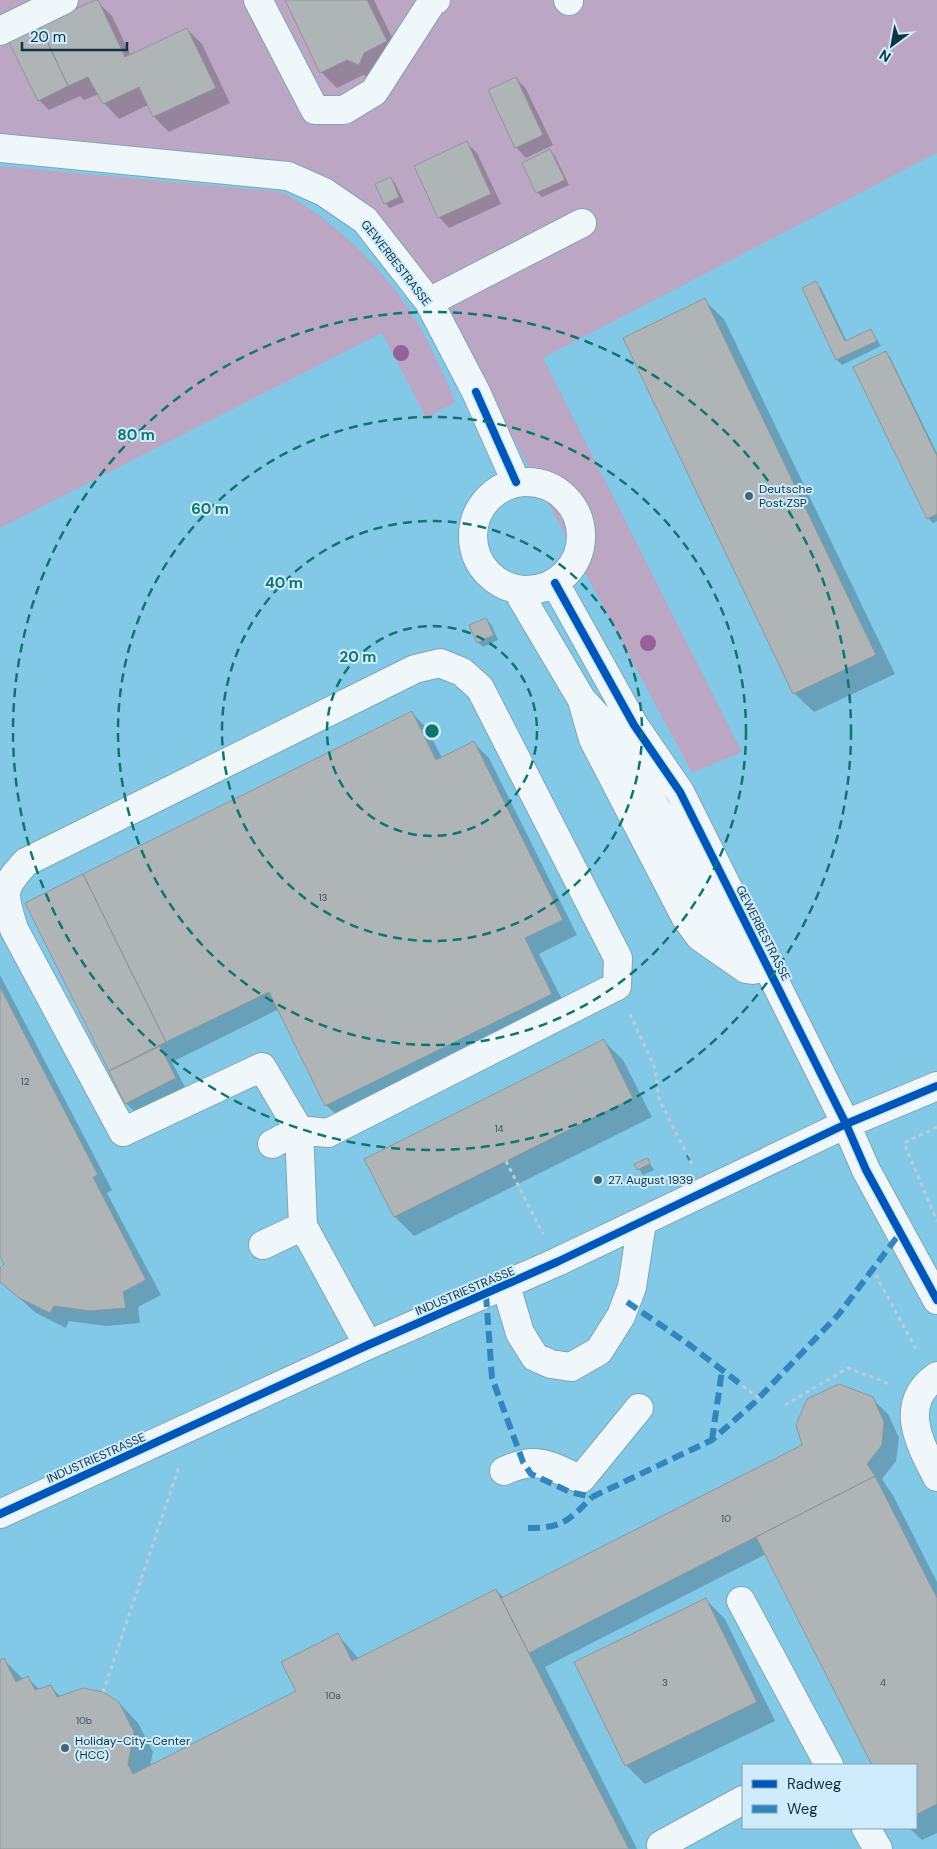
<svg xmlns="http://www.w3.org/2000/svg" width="937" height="1849" viewBox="0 0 937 1849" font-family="'DM Sans',sans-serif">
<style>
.built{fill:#82c9e8;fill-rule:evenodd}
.green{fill:#bba6c4}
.shadow{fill:#0003}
.building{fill:#afb5b7;stroke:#8e9699}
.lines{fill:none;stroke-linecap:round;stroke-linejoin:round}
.minor-casing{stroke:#81a5b4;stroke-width:30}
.path{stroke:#bfccd3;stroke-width:3;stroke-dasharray:4 4;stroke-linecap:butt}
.minor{stroke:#f0f7fa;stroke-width:28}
.quiet{stroke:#3186bf;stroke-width:6;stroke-dasharray:12 6;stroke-linecap:butt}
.cycleway-casing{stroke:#ceecfb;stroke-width:11}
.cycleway{stroke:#0057b8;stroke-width:8}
.tree{fill:#946198}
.ring{fill:none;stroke:#0f766e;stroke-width:2.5;stroke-dasharray:9 6}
.poi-dot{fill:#416777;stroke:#ceecfb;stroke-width:2}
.labels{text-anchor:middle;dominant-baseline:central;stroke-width:4;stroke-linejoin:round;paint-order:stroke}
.number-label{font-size:10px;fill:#38545e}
.street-label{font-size:12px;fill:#103341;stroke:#ceecfb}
.poi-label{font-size:12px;fill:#103341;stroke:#ceecfb;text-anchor:start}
.centre{fill:#0f766e;stroke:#ceecfb;stroke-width:2.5}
.ring-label{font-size:15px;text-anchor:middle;font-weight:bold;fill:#0f766e;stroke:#ceecfb;stroke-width:4;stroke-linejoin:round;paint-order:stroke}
</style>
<rect width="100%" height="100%" fill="#9cc8dc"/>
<path class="built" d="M 0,0 L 937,0 L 937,1849 L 0,1849 ZM 743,1765 L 916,1765 L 916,1828 L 743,1828 Z"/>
<path class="green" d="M 0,0 L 937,0 L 937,153 L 543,358 L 742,752 L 692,773 L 428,278 L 372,212 L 262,161 L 0,133 Z
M 0,166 L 281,192 C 339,221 394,279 425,336 C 436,358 446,380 456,402 L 426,418 L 382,333 L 0,528 Z"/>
<path class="shadow" d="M 286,0 L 374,0 L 401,56 L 374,80 L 363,75 L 337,88 L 321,72 Z
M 97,1 L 112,16 L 131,56 L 187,29 L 202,44 L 230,103 L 169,132 L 154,117 L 148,105 L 119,119 L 104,103 L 99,94 L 84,100 L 80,96 L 49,110 L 39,100 Z
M 516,78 L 526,89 L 553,145 L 526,158 L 516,147 Z
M 467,143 L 477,153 L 501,204 L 449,228 L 439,217 Z
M 550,151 L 555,156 L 569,185 L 542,197 L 537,192 Z
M 390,178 L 395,183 L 404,202 L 390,208 L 385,203 Z
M 816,283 L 821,288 L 847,342 L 871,330 L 881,346 L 842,365 L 837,360 L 803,288 Z
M 704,300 L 724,319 L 895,674 L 814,712 L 794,693 Z
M 885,352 L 890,357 L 937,453 L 937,521 L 933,523 L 928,518 Z
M 486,619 L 491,624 L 498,640 L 483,647 L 478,642 Z
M 412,713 L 427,728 L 442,758 L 474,743 L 489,758 L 577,935 L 539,954 L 567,1009 L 342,1120 L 326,1105 L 279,1009 L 172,1062 L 186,1089 L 136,1113 L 126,1103 L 27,903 Z
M 0,975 L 112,1190 L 107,1193 L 161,1295 L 138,1307 L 140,1323 L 106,1326 L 69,1321 L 66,1328 L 36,1313 L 0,1281 L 0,1270 L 5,1264 L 0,1254 Z
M 604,1041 L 623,1060 L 652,1117 L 414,1236 L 395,1217 L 366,1160 Z
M 647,1159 L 654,1170 L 643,1175 L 636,1165 Z
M 872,1399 L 888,1414 L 899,1438 L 896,1461 L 882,1479 L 894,1497 L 937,1582 L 937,1833 L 922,1840 L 909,1828 L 916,1828 L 916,1765 L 874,1765 L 766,1554 L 545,1667 L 637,1849 L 0,1849 L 0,1662 L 4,1660 L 24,1680 L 28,1678 L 40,1690 L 51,1687 L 61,1697 L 119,1703 L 138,1723 L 153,1752 L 150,1766 L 298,1692 L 338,1635 L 359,1659 L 496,1590 L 504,1598 L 804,1446 Z
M 706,1600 L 725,1619 L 775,1721 L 645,1784 L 626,1765 Z"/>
<path class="building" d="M 95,0 L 98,0 L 125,57 L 187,28 L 216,88 L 153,117 L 139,87 L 103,104 L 88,77 L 68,86 L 40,26 Z
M 285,0 L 367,0 L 387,41 L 364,53 L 359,65 L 347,60 L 320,73 Z
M 40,26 L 68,86 L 38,101 L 9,42 Z
M 516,77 L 543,135 L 515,148 L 488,90 Z
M 467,141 L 491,194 L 438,218 L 414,166 Z
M 550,149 L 565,180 L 536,193 L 522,163 Z
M 391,177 L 399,197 L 384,204 L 375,184 Z
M 816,281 L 845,341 L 871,329 L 877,341 L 836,360 L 802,288 Z
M 705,298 L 876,655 L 793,694 L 623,338 Z
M 886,351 L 937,456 L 937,514 L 927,519 L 853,367 Z
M 486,618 L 494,635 L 477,643 L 469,625 Z
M 412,711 L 436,760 L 474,741 L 563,920 L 525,938 L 552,994 L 325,1106 L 269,992 L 166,1042 L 83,874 Z
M 83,874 L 166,1042 L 109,1071 L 25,903 Z
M 0,987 L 98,1175 L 93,1177 L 146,1280 L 123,1292 L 126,1308 L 90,1311 L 54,1306 L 50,1313 L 19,1298 L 0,1282 L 0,1268 L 4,1264 L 0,1257 Z
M 604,1039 L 633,1098 L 394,1217 L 364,1159 Z
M 160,1046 L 176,1078 L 125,1104 L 109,1071 Z
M 648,1158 L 650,1164 L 637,1170 L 634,1164 Z
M 839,1384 L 873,1397 L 884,1422 L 882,1445 L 867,1464 L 875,1476 L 529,1653 L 501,1598 L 802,1445 L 796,1425 L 807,1399 Z
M 875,1476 L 937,1598 L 937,1804 L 916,1815 L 916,1765 L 872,1765 L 756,1537 Z
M 496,1589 L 629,1849 L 0,1849 L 0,1660 L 4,1658 L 16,1682 L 28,1676 L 35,1690 L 51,1685 L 57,1697 L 83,1688 L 103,1692 L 119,1702 L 134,1732 L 128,1764 L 133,1774 L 296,1691 L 281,1662 L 338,1633 L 352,1661 Z
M 706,1598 L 757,1702 L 625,1766 L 574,1662 Z"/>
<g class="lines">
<g class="minor-casing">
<path id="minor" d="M 258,0 L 315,110 L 344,110 L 374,92 L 432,2 L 436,0
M 568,0 L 569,1
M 0,31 L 64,0
M 0,148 L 288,176 L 324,192 L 365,220 L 429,302 L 476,392 L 516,482
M 429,302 L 582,223
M473 536a54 54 0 1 1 108 0a54 54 0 1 1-108 0Z
M 555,583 L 634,725 L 680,792 L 846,1124 L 866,1170 L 937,1300
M 517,590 L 582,700 L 609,729 L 679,846 L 713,917 L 755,958
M 583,704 L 593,739 L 686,918 L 700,937 L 746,969 L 753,970
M 272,1144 L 299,1130 L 328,1133 L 617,986 L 618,958 L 480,688 L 462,672 L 440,663 L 415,669 L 26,862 C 0,890 3,893 14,929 L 123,1132 L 262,1067 L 299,1130 L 303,1226 L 368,1345
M 263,1245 L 303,1226
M 506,1286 L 520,1333 L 535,1357 L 551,1364 L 571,1367 L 599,1351 L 621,1316 L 632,1287 L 642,1222
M 937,1376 C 897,1404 920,1444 937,1477
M 504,1471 C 539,1455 548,1466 581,1479 L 639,1408
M 0,1514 L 368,1345 L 557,1262 L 846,1124 L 937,1086
M 741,1601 L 829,1765
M 866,1828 L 878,1849
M 661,1845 L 743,1800"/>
</g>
<path class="path" d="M 630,1014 L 655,1068 L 659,1099 L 692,1164
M 937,1127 L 904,1143 L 937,1221
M 506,1161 L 543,1234
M 872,1268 L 917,1351
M 743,1386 L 759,1398
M 785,1405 L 848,1368 L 890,1384
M 103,1692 L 179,1467"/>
<use href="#minor" class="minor"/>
<path class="quiet" d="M 687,1158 L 689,1157
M 486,1295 L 492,1378 L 523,1462 L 531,1474 L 570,1492 L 592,1497 L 712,1440 L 755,1402 L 839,1314 L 900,1233
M 627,1302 L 687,1343 L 743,1386
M 712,1440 L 722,1370
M 528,1528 C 563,1528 568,1521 592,1497"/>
<g class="cycleway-casing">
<path id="cycleway" d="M 476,392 L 516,482
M 555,583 L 634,725 L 680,792 L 846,1124 L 866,1170 L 937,1300
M 0,1514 L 368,1345 L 557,1262 L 846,1124 L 937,1086"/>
</g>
<use href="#cycleway" class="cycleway"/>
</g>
<g class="tree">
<circle cx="401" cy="353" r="8"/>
<circle cx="648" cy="643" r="8"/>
</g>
<g class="ring">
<circle cx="432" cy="731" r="105"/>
<circle cx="432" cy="731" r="210"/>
<circle cx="432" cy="731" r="314"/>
<circle cx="432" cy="731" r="419"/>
</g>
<g class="poi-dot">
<circle cx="749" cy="496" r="5"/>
<circle cx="598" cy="1180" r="5"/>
<circle cx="65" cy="1748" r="5"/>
</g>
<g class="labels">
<g class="number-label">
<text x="323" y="897">13</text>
<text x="25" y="1081">12</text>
<text x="499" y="1128">14</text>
<text x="726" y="1518">10</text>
<text x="665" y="1682">3</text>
<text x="883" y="1682">4</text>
<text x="333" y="1695">10a</text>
<text x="84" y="1720">10b</text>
</g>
<g class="street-label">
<text transform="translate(396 263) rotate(52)">GEWERBESTRASSE</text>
<text transform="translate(763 933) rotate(63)">GEWERBESTRASSE</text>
<text transform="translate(465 1291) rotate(-23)">INDUSTRIESTRASSE</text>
<text transform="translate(96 1458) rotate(-24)">INDUSTRIESTRASSE</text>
</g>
<g class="poi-label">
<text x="759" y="489">Deutsche<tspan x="759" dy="14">Post ZSP</tspan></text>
<text x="608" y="1180">27. August 1939</text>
<text x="75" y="1741">Holiday-City-Center<tspan x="75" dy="14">(HCC)</tspan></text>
</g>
</g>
<circle cx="432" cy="731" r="8" class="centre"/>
<g class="ring-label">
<text x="136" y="440">80 m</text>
<text x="210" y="514">60 m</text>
<text x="284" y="588">40 m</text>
<text x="358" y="662">20 m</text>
</g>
<rect x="742" y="1764" width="175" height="65" fill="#ceecfb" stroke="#82a2b1"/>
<rect x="752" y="1780" width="25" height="8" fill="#0057b8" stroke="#82a2b1"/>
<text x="787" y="1789" font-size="15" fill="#103341">Radweg</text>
<rect x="752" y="1805" width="25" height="8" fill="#3186bf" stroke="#82a2b1"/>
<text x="787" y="1814" font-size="15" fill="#103341">Weg</text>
<g transform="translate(892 45) rotate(212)" stroke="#ceecfb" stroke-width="4" paint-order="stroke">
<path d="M0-4L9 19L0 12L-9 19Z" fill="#103341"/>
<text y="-8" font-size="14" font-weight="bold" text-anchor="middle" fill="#103341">N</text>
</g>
<path d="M22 42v8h105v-8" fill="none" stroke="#103341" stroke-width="2.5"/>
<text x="30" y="42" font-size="15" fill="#103341" stroke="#ceecfb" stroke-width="4" paint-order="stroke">20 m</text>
</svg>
